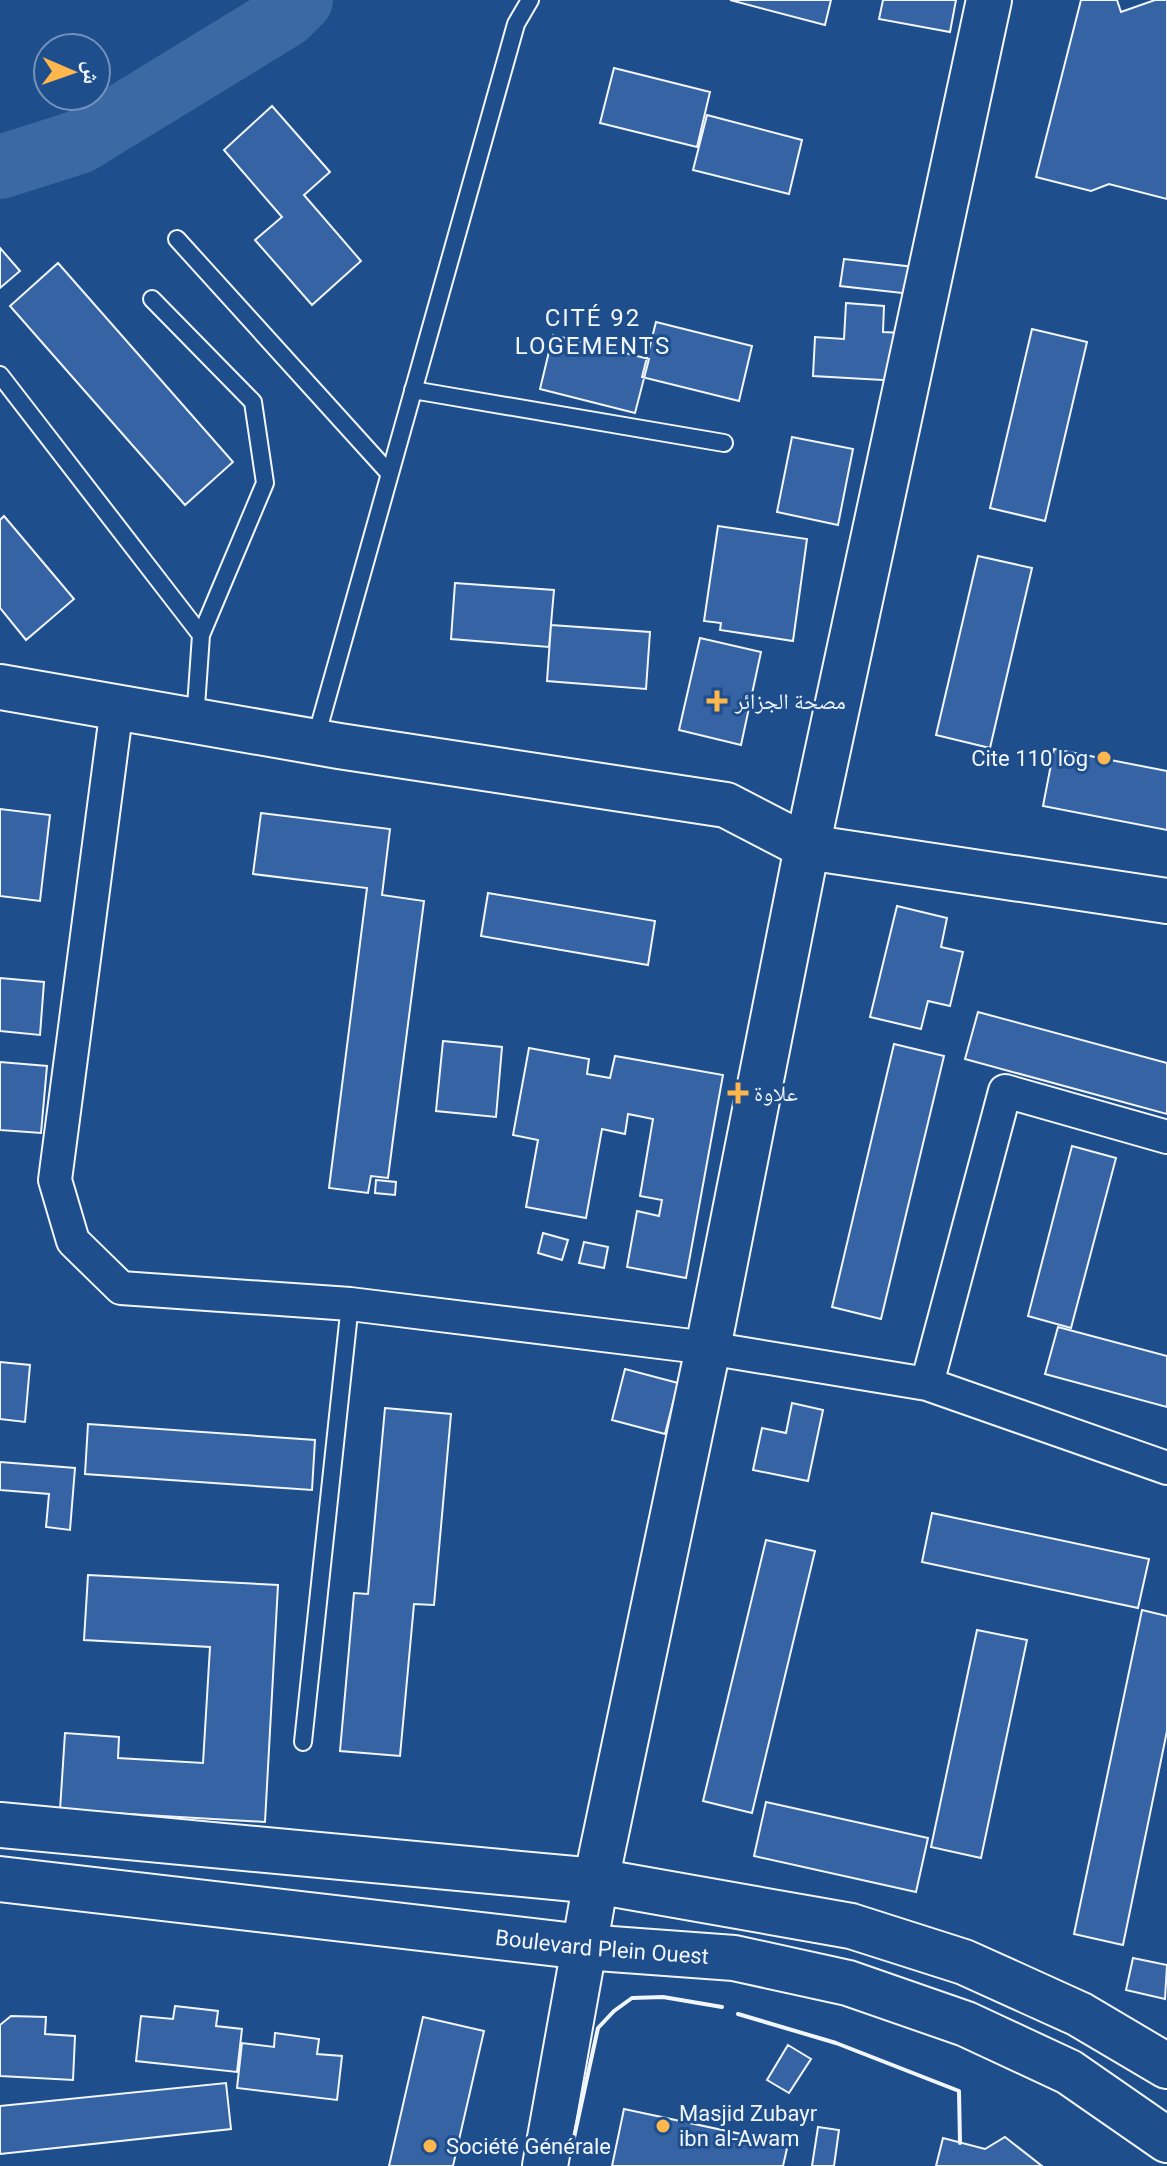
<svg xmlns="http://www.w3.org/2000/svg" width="1167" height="2166" viewBox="0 0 1167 2166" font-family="Roboto,'Noto Naskh Arabic',sans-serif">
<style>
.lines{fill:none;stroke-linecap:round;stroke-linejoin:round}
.river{stroke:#3b69a3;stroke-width:64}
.building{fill:#3563a3;stroke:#f2f6ff;stroke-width:2}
.lane-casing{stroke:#f2f6ff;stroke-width:20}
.street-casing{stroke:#f2f6ff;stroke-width:36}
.secondary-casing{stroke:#f2f6ff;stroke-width:48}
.lane{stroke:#1f4e8c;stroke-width:16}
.street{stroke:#1f4e8c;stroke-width:32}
.secondary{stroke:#1f4e8c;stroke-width:44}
.wall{stroke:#f2f6ff;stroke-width:4}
.poi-dot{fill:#ffb74d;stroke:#1f4e8c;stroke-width:3}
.labels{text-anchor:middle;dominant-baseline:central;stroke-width:6;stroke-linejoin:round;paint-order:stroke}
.poi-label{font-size:22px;fill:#f2f6ff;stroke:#1f4e8c;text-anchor:start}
.street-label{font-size:22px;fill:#f2f6ff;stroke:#1f4e8c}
.neighbourhood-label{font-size:24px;letter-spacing:2px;fill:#f2f6ff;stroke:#1f4e8c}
</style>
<rect width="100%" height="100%" fill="#1f4e8c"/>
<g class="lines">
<path class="river" d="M 0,167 L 79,142 L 285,16 L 301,0"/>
</g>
<path class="building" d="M 730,0 L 831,0 L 825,25 Z
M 883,0 L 956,0 L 950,32 L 879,19 Z
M 1081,0 L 1117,0 L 1121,12 L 1155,0 L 1167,0 L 1167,199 L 1109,184 L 1091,191 L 1036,177 Z
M 614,68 L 710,92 L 697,147 L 600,123 Z
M 272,106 L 330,172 L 304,195 L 361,261 L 312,305 L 255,240 L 282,217 L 224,150 Z
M 707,115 L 802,140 L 789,194 L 693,170 Z
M 0,248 L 20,271 L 0,288 Z
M 844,259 L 923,268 L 920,295 L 840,286 Z
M 58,263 L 233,462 L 185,505 L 10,306 Z
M 846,303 L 884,306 L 883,332 L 903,333 L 900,381 L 813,376 L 815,337 L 844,339 Z
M 656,322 L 752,346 L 739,401 L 642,377 Z
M 1032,329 L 1087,342 L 1045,521 L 990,508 Z
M 553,335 L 649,359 L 635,413 L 540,389 Z
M 792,437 L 853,449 L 838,525 L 777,512 Z
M 4,516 L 74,599 L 26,640 L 0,608 L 0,520 Z
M 718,526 L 807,539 L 793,641 L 720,630 L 721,623 L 704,621 Z
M 978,556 L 1032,568 L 990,748 L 936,735 Z
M 455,583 L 554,590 L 549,647 L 451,639 Z
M 551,625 L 650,632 L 646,689 L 547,681 Z
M 700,638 L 761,652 L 741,745 L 679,730 Z
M 1054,749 L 1167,771 L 1167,830 L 1043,806 Z
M 0,809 L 50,815 L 40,901 L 0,896 Z
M 261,813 L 390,829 L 382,895 L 424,901 L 388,1178 L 371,1176 L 368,1193 L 329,1188 L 367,888 L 253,874 Z
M 488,893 L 655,921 L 648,965 L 481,936 Z
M 897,906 L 947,918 L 941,947 L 963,952 L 950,1006 L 928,1001 L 921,1029 L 870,1017 Z
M 0,978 L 44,982 L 40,1035 L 0,1031 Z
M 978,1012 L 1167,1063 L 1167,1114 L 965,1059 Z
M 443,1041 L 502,1047 L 496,1117 L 436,1111 Z
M 894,1044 L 944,1056 L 881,1319 L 832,1307 Z
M 529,1048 L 589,1059 L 587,1074 L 610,1078 L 615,1056 L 723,1075 L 686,1278 L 627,1267 L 637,1211 L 659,1216 L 662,1200 L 640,1196 L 653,1119 L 628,1114 L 625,1134 L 602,1129 L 586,1218 L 526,1207 L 538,1140 L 513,1135 Z
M 0,1062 L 47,1066 L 41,1133 L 0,1130 Z
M 1072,1146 L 1116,1158 L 1071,1328 L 1028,1316 Z
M 376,1180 L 396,1182 L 395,1195 L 375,1193 Z
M 543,1233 L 568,1240 L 562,1260 L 538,1253 Z
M 584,1242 L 608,1247 L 604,1268 L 579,1263 Z
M 1058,1327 L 1167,1356 L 1167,1407 L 1045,1374 Z
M 0,1362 L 30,1365 L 25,1422 L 0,1419 Z
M 625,1369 L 678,1383 L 665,1434 L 612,1420 Z
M 792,1403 L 823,1410 L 808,1481 L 753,1470 L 762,1428 L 786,1433 Z
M 385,1408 L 451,1414 L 434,1605 L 414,1604 L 400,1756 L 340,1751 L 354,1593 L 368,1594 Z
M 88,1424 L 315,1440 L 312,1490 L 85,1474 Z
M 0,1462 L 75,1468 L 70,1530 L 46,1527 L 49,1494 L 0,1490 Z
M 932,1513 L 1149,1559 L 1138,1608 L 922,1562 Z
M 766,1540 L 815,1551 L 752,1813 L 703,1801 Z
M 88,1575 L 278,1585 L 265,1822 L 60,1810 L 65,1733 L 119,1737 L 118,1758 L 203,1763 L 210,1647 L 84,1640 Z
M 1142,1610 L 1167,1616 L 1167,1731 L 1123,1945 L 1074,1934 Z
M 977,1630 L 1027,1640 L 981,1858 L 931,1847 Z
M 766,1802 L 928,1838 L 916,1892 L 754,1856 Z
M 1133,1958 L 1167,1965 L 1165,1999 L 1126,1990 Z
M 175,2006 L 218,2011 L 216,2026 L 242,2029 L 237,2072 L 136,2061 L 141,2016 L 173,2019 Z
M 11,2016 L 46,2017 L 45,2034 L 75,2036 L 73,2080 L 0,2076 L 0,2025 Z
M 423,2017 L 484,2031 L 453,2166 L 389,2166 Z
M 275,2033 L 319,2039 L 317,2054 L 342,2056 L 337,2100 L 237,2088 L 242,2043 L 274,2047 Z
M 788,2045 L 811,2059 L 789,2093 L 767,2080 Z
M 226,2083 L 231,2129 L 0,2154 L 0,2106 Z
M 624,2109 L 788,2144 L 783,2166 L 612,2166 Z
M 818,2127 L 839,2130 L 834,2166 L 812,2166 Z
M 1005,2137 L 1042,2166 L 936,2166 L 943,2138 L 985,2149 Z"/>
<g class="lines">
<g class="lane-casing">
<path id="lane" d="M 177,239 L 389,473
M 152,299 L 253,402 L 265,483 L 201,635
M 0,375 L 201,635 L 195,721
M 413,390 L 724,443
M 315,741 L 516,24 L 530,0
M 303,1742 L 350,1304"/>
</g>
<g class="street-casing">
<path id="street" d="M 117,707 L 55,1180 L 73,1241 L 121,1288 L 350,1304 L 708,1348 L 927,1384 L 1167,1468
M 927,1384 L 1005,1091 L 1167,1137"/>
</g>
<g class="secondary-casing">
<g id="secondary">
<path d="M 0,687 L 339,746 L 726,805 L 807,847 L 1167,901"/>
<path d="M 0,1825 L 596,1881 L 851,1926 L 964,1962 L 1079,2014 L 1167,2066"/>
<path id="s1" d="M 0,1879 L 584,1947 L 734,1958 L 848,1983 L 966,2024 L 1069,2072 L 1167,2140"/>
<path d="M 545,2166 L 596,1881 L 708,1348 L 807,847 L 989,0"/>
</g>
</g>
<use href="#lane" class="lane"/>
<use href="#street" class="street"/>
<use href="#secondary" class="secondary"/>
<path class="wall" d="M 738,2014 L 836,2043 L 959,2091 L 960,2143
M 573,2142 L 598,2028 L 614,2011 L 632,1998 L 663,1997 L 722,2007"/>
</g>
<g class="poi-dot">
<path d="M713 689h8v8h8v8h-8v8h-8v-8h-8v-8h8z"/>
<circle cx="1104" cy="758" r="8"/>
<path d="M734 1081h8v8h8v8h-8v8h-8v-8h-8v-8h8z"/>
<circle cx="663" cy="2126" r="8"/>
<circle cx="430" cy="2146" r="8"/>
</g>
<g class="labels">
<g class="poi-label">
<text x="735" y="701">مصحة الجزائر</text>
<text x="1088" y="758" text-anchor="end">Cite 110 log</text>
<text x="754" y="1093">علاوة</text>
<text x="679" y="2113">Masjid Zubayr<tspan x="679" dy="25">ibn al-Awam</tspan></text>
<text x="446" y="2146">Société Générale</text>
</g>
<g class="street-label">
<text stroke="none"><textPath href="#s1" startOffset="606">Boulevard Plein Ouest</textPath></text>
</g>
<g class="neighbourhood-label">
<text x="593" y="318">CITÉ 92<tspan x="593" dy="28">LOGEMENTS</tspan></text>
</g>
</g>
<g transform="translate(72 72) rotate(92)"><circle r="38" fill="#1f4e8c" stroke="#7391ba" stroke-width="2"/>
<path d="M0-6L14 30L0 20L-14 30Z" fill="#ffb74d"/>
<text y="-12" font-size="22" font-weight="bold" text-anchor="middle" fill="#f2f6ff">ش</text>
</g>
</svg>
